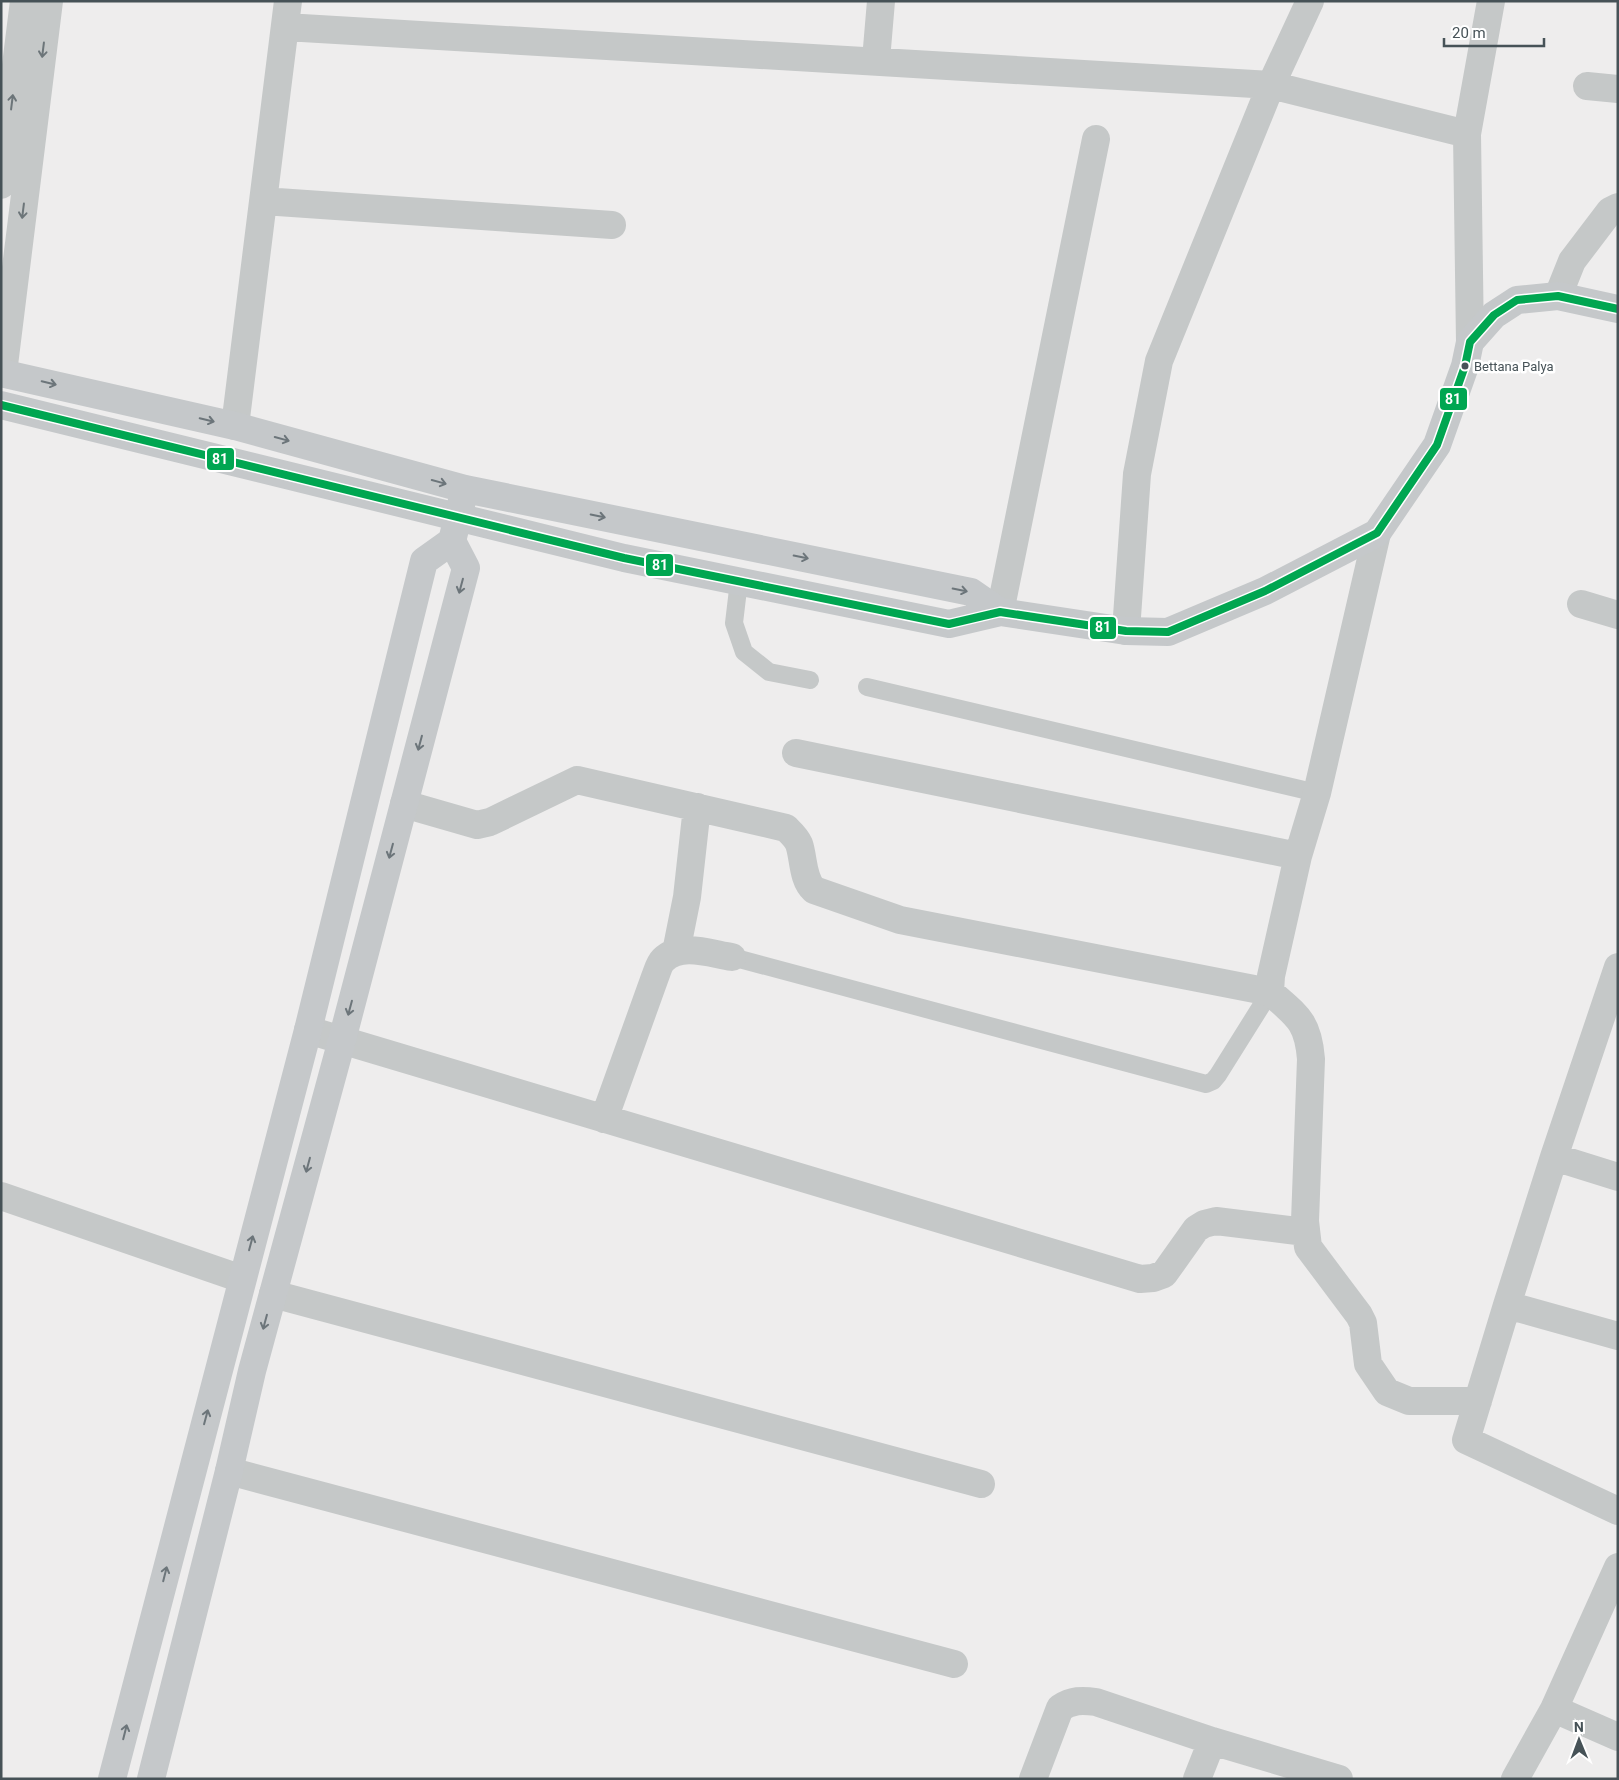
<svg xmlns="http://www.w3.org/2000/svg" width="1619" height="1780" viewBox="0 0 1619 1780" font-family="Roboto,sans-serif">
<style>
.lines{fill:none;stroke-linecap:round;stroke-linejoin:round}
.lane{stroke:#c5c8c8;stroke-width:18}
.street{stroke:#c5c8c8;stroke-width:28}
.secondary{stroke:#c5c8ca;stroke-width:28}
.bus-1-casing{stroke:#fff;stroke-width:11}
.bus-1{stroke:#00a651;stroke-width:8}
.oneway{stroke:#6c7579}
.oneway2{stroke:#6c757a}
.bus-dot{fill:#465257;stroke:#fff;stroke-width:2}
.labels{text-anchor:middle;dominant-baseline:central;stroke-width:5;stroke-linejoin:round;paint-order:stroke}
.bus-label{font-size:13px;fill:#465257;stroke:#fff;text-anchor:start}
.line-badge{stroke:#fff;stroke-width:2}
.badge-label{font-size:14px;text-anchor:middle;font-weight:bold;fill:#fff}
</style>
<rect width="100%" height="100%" fill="#eeeded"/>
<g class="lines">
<path class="lane" d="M 739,581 L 734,623 L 744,652 L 769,672 L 810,680
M 867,687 L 1317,793
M 732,957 L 1206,1084 L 1213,1081 L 1218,1075 L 1270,992"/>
<path class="street" d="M 285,27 L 1271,85 L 1467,134
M 876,60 L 881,1
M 1587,86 L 1618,89
M 1,185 L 24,1
M 263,201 L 612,225
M 1558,296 L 1572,261 L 1610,211 L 1618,207
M 1470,342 L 1467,134 L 1491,1
M 3,373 L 49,1
M 235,426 L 288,1
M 1377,533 L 1317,793 L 1298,856 L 1271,976 L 1270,992 C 1297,1016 1308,1021 1311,1059 L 1305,1221 L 1308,1247 L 1359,1315 L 1363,1323 L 1368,1364 L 1387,1392 L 1409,1401 L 1478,1401
M 1581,604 L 1618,615
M 1000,612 L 1096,139
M 1126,631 L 1137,474 L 1159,361 L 1271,85 L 1310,1
M 796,753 L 1298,856
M 404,804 L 477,825 L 490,822 L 577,780 L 786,828 C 791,833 796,837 799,844 C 804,858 802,879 814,890 L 900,920 L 1270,992
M 676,952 L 687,897 L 697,807
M 1618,967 L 1554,1157 L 1507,1305 L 1466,1440 L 1618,1511
M 308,1030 L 1140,1279 L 1153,1278 L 1164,1274 L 1196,1229 L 1204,1224 L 1216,1221 L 1305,1232
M 604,1119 L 655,977 C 657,972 659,964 663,960 C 681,942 711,954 732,957
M 1554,1157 L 1618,1177
M 1,1196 L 242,1279
M 273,1294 L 981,1484
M 1507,1305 L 1618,1336
M 229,1471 L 954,1664
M 1554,1709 L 1618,1737
M 1033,1779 L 1060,1708 C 1072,1700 1082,1700 1096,1702 L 1212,1741 L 1339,1779
M 1197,1779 L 1212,1741
M 1515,1779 L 1554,1709 L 1618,1567"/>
<path class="secondary" d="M 1,373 L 235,426 L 465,489 L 971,592 L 1000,612
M 1,405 L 624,558 L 949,624 L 1000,612 L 1126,631 L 1168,632 L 1265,591 L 1377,533 L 1437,445 L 1465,366 L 1470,342 L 1494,315 L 1517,300 L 1558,296 L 1618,309
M 112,1779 L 308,1030 L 424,561 L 452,541 L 465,489
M 151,1779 L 229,1471 L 252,1371 L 342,1040 L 466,568 L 452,541"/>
<g class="bus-1-casing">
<path id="bus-1" d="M 1,405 L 624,558 L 949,624 L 1000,612 L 1126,631 L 1168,632 L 1265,591 L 1377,533 L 1437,445 L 1465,366 L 1470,342 L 1494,315 L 1517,300 L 1558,296 L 1618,309"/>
</g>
<use href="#bus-1" class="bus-1"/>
</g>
<defs><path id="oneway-shaft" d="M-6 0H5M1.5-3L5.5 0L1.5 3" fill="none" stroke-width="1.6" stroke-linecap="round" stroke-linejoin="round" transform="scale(1.25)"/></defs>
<g class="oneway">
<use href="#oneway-shaft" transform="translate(43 50) rotate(97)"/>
<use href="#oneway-shaft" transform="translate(12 102) rotate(-83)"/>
<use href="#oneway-shaft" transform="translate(23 211) rotate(97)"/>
</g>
<g class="oneway2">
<use href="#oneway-shaft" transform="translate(49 383) rotate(13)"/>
<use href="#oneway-shaft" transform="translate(207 420) rotate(13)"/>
<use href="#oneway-shaft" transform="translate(282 439) rotate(15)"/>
<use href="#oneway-shaft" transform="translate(439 482) rotate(15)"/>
<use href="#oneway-shaft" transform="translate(598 516) rotate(12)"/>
<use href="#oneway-shaft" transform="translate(801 557) rotate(11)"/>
<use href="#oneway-shaft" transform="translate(461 586) rotate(105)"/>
<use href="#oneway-shaft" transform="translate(960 590) rotate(11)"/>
<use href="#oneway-shaft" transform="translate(420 743) rotate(105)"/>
<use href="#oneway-shaft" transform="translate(391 851) rotate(105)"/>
<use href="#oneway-shaft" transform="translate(350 1008) rotate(105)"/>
<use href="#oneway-shaft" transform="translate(308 1165) rotate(105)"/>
<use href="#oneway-shaft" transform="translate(251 1243) rotate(-75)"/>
<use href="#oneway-shaft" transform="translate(265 1322) rotate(105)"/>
<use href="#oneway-shaft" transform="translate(206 1417) rotate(-75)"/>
<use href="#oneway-shaft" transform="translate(165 1574) rotate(-76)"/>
<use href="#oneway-shaft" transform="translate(125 1732) rotate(-76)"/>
</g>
<circle class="bus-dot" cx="1465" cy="366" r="4.5"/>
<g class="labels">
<g class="bus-label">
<text x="1474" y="366">Bettana Palya</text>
</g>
</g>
<g class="line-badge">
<rect x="1439" y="387" width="29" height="24" rx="5" fill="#00a651"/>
<rect x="206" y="447" width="29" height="24" rx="5" fill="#00a651"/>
<rect x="645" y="553" width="29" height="24" rx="5" fill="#00a651"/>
<rect x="1089" y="616" width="28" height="24" rx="5" fill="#00a651"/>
</g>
<g class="badge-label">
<text x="1453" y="404">81</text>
<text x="220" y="464">81</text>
<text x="660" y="570">81</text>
<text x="1103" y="632">81</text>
</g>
<rect width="1619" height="1780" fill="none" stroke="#465257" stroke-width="5"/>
<g transform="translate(1579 1740) rotate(359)" stroke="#ffffff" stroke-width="4" paint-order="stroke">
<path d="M0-4L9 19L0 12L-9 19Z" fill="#465257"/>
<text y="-8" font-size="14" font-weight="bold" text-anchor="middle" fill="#465257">N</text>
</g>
<path d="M1444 38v8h100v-8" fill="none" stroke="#465257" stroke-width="2.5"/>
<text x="1452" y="38" font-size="15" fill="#465257" stroke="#ffffff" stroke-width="4" paint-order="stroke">20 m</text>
</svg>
